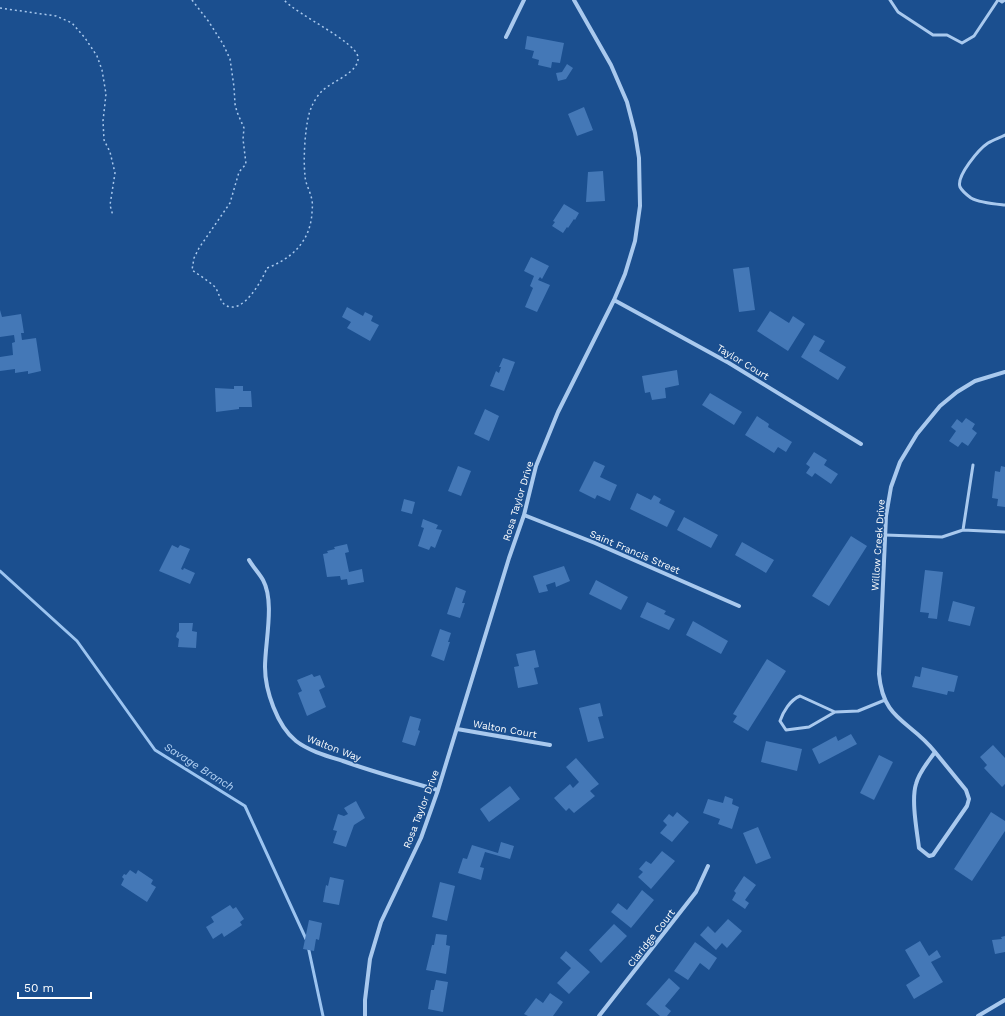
<svg xmlns="http://www.w3.org/2000/svg" width="1005" height="1016" viewBox="0 0 1005 1016" font-family="'Work Sans',sans-serif">
<style>
.lines{fill:none;stroke-linecap:round;stroke-linejoin:round}
.stream{stroke:#9cc4f0;stroke-width:3}
.building{fill:#4478b7}
.path{stroke:#a9c9ee;stroke-width:1.5;stroke-dasharray:2 3;stroke-linecap:butt}
.lane{stroke:#a9c9ee;stroke-width:3}
.street{stroke:#a9c9ee;stroke-width:4}
.labels{text-anchor:middle;dominant-baseline:central;stroke-width:3;stroke-linejoin:round;paint-order:stroke}
.street-label{font-size:10px;fill:#fff;stroke:#1b4f8f}
.water-label{font-size:11px;font-style:italic;fill:#b5d3f5;stroke:#1b4f8f}
</style>
<rect width="100%" height="100%" fill="#1b4f8f"/>
<g class="lines">
<path class="stream" d="M 0,571 L 77,641 L 155,750 L 245,806 L 306,939
M 308,946 L 323,1016"/>
</g>
<path class="building" d="M 527,36 L 564,43 L 560,63 L 552,62 L 551,68 L 538,65 L 539,60 L 532,58 L 534,51 L 525,49 Z
M 567,64 L 573,68 L 566,79 L 558,81 L 556,73 L 562,72 Z
M 584,107 L 593,130 L 577,136 L 568,114 Z
M 603,171 L 605,201 L 586,202 L 588,172 Z
M 564,204 L 579,213 L 575,220 L 574,219 L 568,228 L 567,227 L 563,233 L 552,226 L 555,222 L 553,221 Z
M 531,257 L 549,266 L 542,279 L 540,277 L 538,280 L 550,285 L 537,312 L 525,307 L 533,288 L 530,286 L 534,276 L 524,271 Z
M 749,267 L 755,310 L 739,312 L 733,269 Z
M 347,307 L 363,316 L 365,312 L 373,316 L 371,321 L 379,325 L 370,341 L 347,328 L 351,322 L 342,317 Z
M 0,310 L 2,317 L 21,314 L 24,333 L 21,333 L 22,340 L 36,338 L 41,371 L 28,374 L 28,371 L 15,373 L 15,369 L 0,371 L 0,357 L 13,355 L 12,343 L 15,342 L 14,335 L 0,337 Z
M 770,311 L 789,323 L 793,316 L 805,324 L 788,351 L 757,331 Z
M 814,335 L 825,341 L 819,351 L 846,367 L 838,380 L 801,357 Z
M 503,358 L 515,362 L 504,391 L 490,386 L 496,371 L 499,373 L 501,367 L 499,367 Z
M 677,370 L 679,385 L 665,388 L 666,398 L 652,400 L 650,392 L 645,393 L 642,376 Z
M 234,386 L 243,386 L 243,391 L 251,391 L 252,407 L 239,407 L 239,409 L 216,412 L 215,388 L 234,389 Z
M 710,393 L 742,412 L 734,425 L 702,405 Z
M 485,409 L 499,416 L 489,441 L 474,434 Z
M 757,416 L 769,424 L 768,427 L 792,442 L 786,452 L 778,447 L 774,453 L 745,435 Z
M 966,418 L 975,424 L 972,429 L 977,433 L 968,446 L 962,442 L 958,447 L 949,441 L 956,431 L 951,427 L 957,419 L 962,423 Z
M 814,452 L 827,460 L 824,465 L 838,474 L 831,484 L 815,473 L 812,477 L 806,473 L 810,467 L 806,464 Z
M 594,461 L 605,466 L 600,477 L 617,485 L 610,501 L 597,495 L 595,499 L 579,491 Z
M 458,466 L 471,471 L 461,496 L 448,491 Z
M 1001,466 L 1005,467 L 1005,507 L 997,506 L 998,499 L 992,498 L 995,471 L 1000,472 Z
M 637,493 L 651,500 L 654,495 L 661,499 L 659,503 L 675,511 L 667,527 L 630,509 Z
M 404,499 L 415,502 L 412,514 L 401,511 Z
M 684,517 L 718,535 L 711,548 L 677,530 Z
M 423,519 L 438,525 L 436,529 L 442,530 L 435,548 L 431,546 L 429,550 L 418,546 L 424,528 L 421,527 Z
M 851,536 L 867,546 L 829,606 L 812,596 Z
M 742,542 L 774,560 L 766,573 L 735,555 Z
M 347,544 L 349,552 L 345,553 L 349,572 L 362,569 L 364,582 L 348,585 L 347,579 L 341,580 L 340,576 L 327,577 L 323,554 L 328,553 L 327,551 L 335,549 L 334,547 Z
M 172,545 L 178,548 L 180,545 L 190,549 L 181,569 L 183,570 L 184,568 L 195,573 L 190,584 L 159,571 Z
M 564,566 L 570,581 L 556,587 L 555,582 L 546,585 L 548,591 L 539,593 L 533,576 Z
M 925,570 L 943,572 L 937,619 L 928,618 L 929,613 L 920,612 Z
M 596,580 L 628,597 L 621,610 L 589,594 Z
M 456,587 L 466,591 L 462,603 L 465,603 L 460,618 L 447,614 Z
M 953,601 L 975,607 L 970,626 L 948,621 Z
M 647,602 L 666,611 L 664,614 L 675,619 L 669,630 L 640,617 Z
M 693,621 L 728,641 L 721,654 L 686,635 Z
M 179,623 L 193,623 L 192,631 L 197,632 L 196,648 L 178,647 L 179,639 L 176,637 L 177,633 L 179,631 Z
M 440,629 L 451,633 L 448,642 L 450,642 L 444,661 L 431,656 Z
M 535,650 L 539,667 L 534,668 L 538,684 L 518,688 L 514,667 L 519,666 L 516,654 Z
M 767,659 L 786,671 L 748,731 L 733,722 L 737,716 L 733,714 Z
M 922,667 L 958,676 L 954,692 L 948,691 L 947,695 L 912,687 L 915,676 L 920,677 Z
M 312,674 L 314,677 L 320,675 L 325,687 L 319,690 L 326,707 L 307,716 L 298,693 L 302,691 L 297,680 Z
M 600,703 L 603,716 L 598,717 L 604,738 L 588,742 L 579,708 Z
M 410,716 L 421,719 L 418,730 L 420,731 L 415,746 L 402,742 Z
M 851,734 L 857,744 L 819,764 L 812,749 L 836,736 L 838,741 Z
M 766,741 L 802,749 L 797,771 L 761,762 Z
M 993,745 L 1005,758 L 1005,784 L 1002,787 L 984,768 L 987,765 L 980,757 Z
M 879,755 L 893,762 L 874,800 L 860,793 Z
M 576,758 L 599,784 L 590,791 L 595,796 L 574,813 L 569,808 L 566,811 L 554,798 L 570,784 L 573,788 L 579,782 L 566,767 Z
M 510,786 L 520,799 L 489,822 L 480,809 Z
M 725,796 L 733,799 L 732,804 L 739,807 L 732,829 L 718,824 L 720,819 L 703,813 L 708,799 L 723,803 Z
M 356,801 L 365,818 L 354,825 L 346,847 L 333,843 L 337,831 L 333,830 L 338,814 L 344,816 L 348,814 L 344,808 Z
M 677,812 L 689,822 L 672,842 L 660,833 L 667,825 L 663,821 L 669,814 L 673,817 Z
M 991,812 L 1005,821 L 1005,831 L 972,881 L 954,869 Z
M 758,827 L 771,858 L 756,864 L 743,833 Z
M 501,842 L 514,846 L 510,859 L 485,852 L 480,867 L 484,868 L 481,880 L 458,873 L 463,858 L 467,859 L 472,845 L 498,853 Z
M 662,851 L 675,861 L 651,889 L 638,877 L 643,872 L 639,869 L 646,861 L 651,864 Z
M 130,870 L 136,874 L 138,870 L 153,880 L 151,884 L 156,887 L 147,902 L 121,885 L 124,879 L 122,877 L 124,874 L 126,875 Z
M 744,876 L 756,885 L 745,900 L 749,903 L 745,909 L 732,900 L 736,893 L 734,891 Z
M 330,877 L 344,880 L 339,905 L 323,902 L 326,885 L 328,886 Z
M 440,882 L 455,886 L 447,921 L 432,917 Z
M 642,890 L 654,900 L 631,928 L 611,912 L 618,903 L 627,910 Z
M 230,905 L 233,909 L 236,907 L 244,919 L 240,922 L 242,925 L 224,937 L 222,933 L 213,939 L 206,927 L 214,922 L 211,917 Z
M 728,919 L 742,931 L 727,948 L 722,943 L 716,950 L 700,935 L 708,926 L 715,933 Z
M 309,920 L 322,923 L 319,940 L 316,939 L 314,951 L 303,949 Z
M 614,924 L 627,936 L 601,963 L 589,950 Z
M 436,934 L 447,935 L 446,945 L 450,946 L 446,974 L 426,970 L 432,945 L 434,945 Z
M 1005,936 L 1005,952 L 995,954 L 992,940 L 1002,939 L 1001,937 Z
M 920,941 L 929,956 L 937,950 L 941,957 L 931,962 L 943,982 L 914,999 L 906,985 L 920,976 L 905,950 Z
M 695,942 L 717,958 L 709,970 L 700,963 L 688,980 L 674,971 Z
M 566,951 L 590,972 L 569,994 L 557,983 L 571,968 L 560,958 Z
M 669,978 L 680,988 L 665,1006 L 671,1011 L 667,1016 L 660,1016 L 646,1004 Z
M 436,980 L 448,982 L 443,1012 L 428,1009 L 431,990 L 434,990 Z
M 550,993 L 563,1002 L 553,1016 L 528,1016 L 524,1014 L 536,998 L 543,1003 Z"/>
<g class="lines">
<path class="path" d="M 192,0 L 209,22 L 223,44 L 230,59 L 234,87 L 235,104 L 237,112 L 244,128 L 243,139 L 246,164 L 239,172 L 230,203 L 199,248 L 194,258 L 192,270 C 199,275 207,280 214,286 C 219,291 219,300 225,305 C 243,316 262,280 267,268 C 293,258 310,241 312,213 C 312,209 313,205 312,201 C 311,192 305,184 305,175 C 303,160 305,119 312,106 C 314,101 318,95 322,91 C 331,82 360,72 358,57 C 355,41 299,16 284,0
M 0,8 L 56,16 L 72,23 L 85,38 L 97,56 L 102,70 L 106,94 L 103,121 L 104,140 L 110,152 L 115,173 L 110,205 L 113,216"/>
<path class="lane" d="M 890,0 L 898,12 L 933,35 L 947,35 L 962,43 L 974,36 L 998,0
M 999,0 L 1002,2 L 1005,0
M 1005,135 C 999,138 993,140 988,143 C 979,149 956,176 960,187 C 962,191 967,195 971,198 C 980,203 995,204 1005,205
M 963,530 L 1005,532
M 885,535 L 942,537 L 963,530 L 973,465
M 835,712 L 809,727 L 786,730 L 780,721 C 783,712 790,700 800,696 L 835,712 L 858,711 L 885,700"/>
<path class="street" d="M 506,37 L 524,0
M 614,300 L 729,363 L 861,444
M 524,515 L 595,543 L 739,606
M 249,560 C 253,567 259,573 263,580 C 275,602 265,642 265,667 C 265,690 277,726 296,741 C 309,751 327,756 343,761 C 374,772 406,781 438,790
M 457,729 L 550,745
M 935,752 C 910,720 883,721 879,674 L 886,516 L 891,487 L 900,462 L 917,434 L 940,406 L 957,392 L 975,381 L 1005,372
M 935,752 L 966,790 L 969,799 L 967,806 L 933,855 L 929,856 L 919,848 C 917,831 911,800 916,784 C 919,772 928,762 935,752 Z
M 365,1016 L 365,1000 L 370,959 L 381,922 L 421,838 L 438,790 L 509,558 L 524,515 L 536,466 L 558,412 L 614,300 L 625,274 L 635,241 L 640,206 L 639,158 L 635,133 L 627,102 L 611,65 L 574,0
M 599,1016 L 696,892 L 708,866
M 978,1016 L 1005,1000"/>
</g>
<g class="labels">
<g class="street-label">
<text transform="translate(743 362) rotate(31)">Taylor Court</text>
<text transform="translate(518 501) rotate(-73)">Rosa Taylor Drive</text>
<text transform="translate(878 545) rotate(-86)">Willow Creek Drive</text>
<text transform="translate(635 552) rotate(23)">Saint Francis Street</text>
<text transform="translate(505 729) rotate(10)">Walton Court</text>
<text transform="translate(334 748) rotate(21)">Walton Way</text>
<text transform="translate(421 809) rotate(-69)">Rosa Taylor Drive</text>
<text transform="translate(651 938) rotate(-52)">Claridge Court</text>
</g>
<g class="water-label">
<text transform="translate(199 767) rotate(32)">Savage Branch</text>
</g>
</g>
<path d="M18 992v6h73v-6" fill="none" stroke="#ffffff" stroke-width="2"/>
<text x="24" y="992" font-size="12" fill="#ffffff" stroke="#1b4f8f" stroke-width="3" paint-order="stroke">50 m</text>
</svg>
